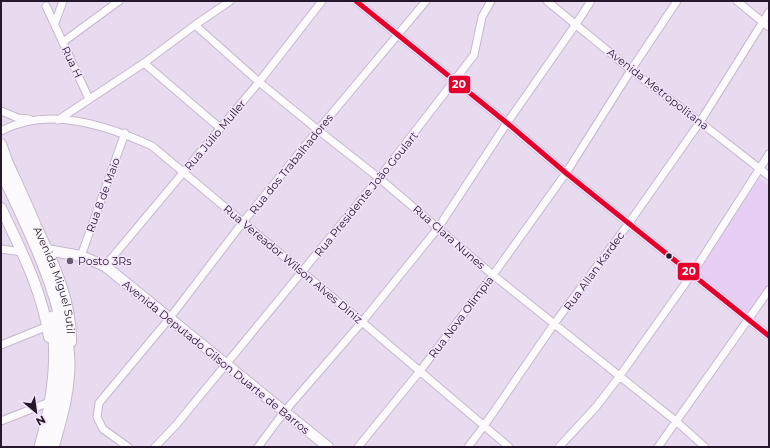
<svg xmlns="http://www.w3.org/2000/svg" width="770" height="448" viewBox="0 0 770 448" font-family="Montserrat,sans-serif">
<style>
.built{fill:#e7cef4}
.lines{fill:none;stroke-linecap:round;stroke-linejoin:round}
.street-casing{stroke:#c5b8cc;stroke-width:9}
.secondary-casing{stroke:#c5b8cc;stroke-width:12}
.highway-casing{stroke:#c5b8cc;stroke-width:15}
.street{stroke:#fcfafd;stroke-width:7}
.secondary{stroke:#fcfafd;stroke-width:10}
.highway{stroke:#fcfafd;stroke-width:13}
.bus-1-casing{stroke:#f3e4fc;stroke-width:8}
.bus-1{stroke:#e4002b;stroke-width:5}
.bus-dot{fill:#25172c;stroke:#f3e4fc;stroke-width:1.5}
.poi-dot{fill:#695c70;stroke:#f3e4fc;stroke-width:1.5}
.labels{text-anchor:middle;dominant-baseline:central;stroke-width:3;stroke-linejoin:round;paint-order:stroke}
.street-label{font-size:11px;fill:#25172c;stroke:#f3e4fc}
.poi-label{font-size:11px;fill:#25172c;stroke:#f3e4fc;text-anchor:start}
.line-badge{stroke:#f3e4fc;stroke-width:1.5}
.badge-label{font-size:11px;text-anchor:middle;font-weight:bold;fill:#fff}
</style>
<rect width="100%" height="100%" fill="#e8dbef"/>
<path class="built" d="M 758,177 L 769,186 L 769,286 L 750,315 L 696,273 Z"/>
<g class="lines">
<g class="street-casing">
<path id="street" d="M 356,1 L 507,123 L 566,173 L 769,336
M 547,1 L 631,70 L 700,122 L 769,176
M 737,1 L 769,27
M 46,6 L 89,99
M 55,23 L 63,1
M 195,25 L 259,82 L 318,130 L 379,178 L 493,275 L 677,422 L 705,447
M 63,42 L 119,1
M 144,63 L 220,128
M 1,111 L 18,118 L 29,119
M 58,120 L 144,63 L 195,25 L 230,1
M 1,131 C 48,106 106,125 152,146 L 362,322 L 509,447
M 1,249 L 22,252
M 81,256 L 125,133
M 105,266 L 259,82 L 322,1
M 1,345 L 48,326
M 1,421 L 52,401
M 128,447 L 103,429 L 97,417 L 99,403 L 169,319 L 243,222 L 318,130 L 426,1
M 155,447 L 176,425 L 379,178 L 474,55 L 482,17 L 491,1
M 258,447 L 284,412 L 362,322 L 438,228 L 507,123 L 576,24 L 591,1
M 358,447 L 420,371 L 493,275 L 566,173 L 631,70 L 677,1
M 468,447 L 484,426 L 554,324 L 629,223 L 700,122 L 769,12
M 559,447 L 596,407 L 619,377 L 692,274 L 769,154
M 658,447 L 769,290"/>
</g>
<g class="secondary-casing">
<g id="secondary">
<path id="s1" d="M 1,144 L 7,161 C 17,183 27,204 36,226 C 53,262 72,302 71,342"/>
<path d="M 1,208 C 21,250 42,290 49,337"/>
<path d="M 47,250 L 81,256 L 105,266 L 328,447"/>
</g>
</g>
<g class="highway-casing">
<path id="highway" d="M 1,168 C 25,221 53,273 64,330 C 66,341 68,352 68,363 C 68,392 60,420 52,447
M 41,447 C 53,405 60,362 53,318"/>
</g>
<use href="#street" class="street"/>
<use href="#secondary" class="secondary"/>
<use href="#highway" class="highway"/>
<g class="bus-1-casing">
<path id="bus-1" d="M 356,1 L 507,123 L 566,173 L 769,336"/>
</g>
<use href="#bus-1" class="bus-1"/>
</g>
<circle class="bus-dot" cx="669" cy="256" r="3.5"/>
<circle class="poi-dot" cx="70" cy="261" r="4"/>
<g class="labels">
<g class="street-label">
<text transform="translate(72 62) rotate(65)">Rua H</text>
<text transform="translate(658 89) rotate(38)">Avenida Metropolitana</text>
<text transform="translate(215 135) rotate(-50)">Rua Júlio Muller</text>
<text transform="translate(291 164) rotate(-51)">Rua dos Trabalhadores</text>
<text transform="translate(366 194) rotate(-51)">Rua Presidente João Goulart</text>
<text transform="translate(103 195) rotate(-70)">Rua 8 de Maio</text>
<text transform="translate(449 237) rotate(41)">Rua Clara Nunes</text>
<text transform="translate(293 264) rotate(40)">Rua Vereador Wilson Alves Diniz</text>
<text transform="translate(594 271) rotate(-54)">Rua Allan Kardec</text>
<text stroke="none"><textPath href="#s1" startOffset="147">Avenida Miguel Sutil</textPath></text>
<text transform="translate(461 317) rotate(-53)">Rua Nova Olimpia</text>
<text transform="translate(216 357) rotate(39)">Avenida Deputado Gilson Duarte de Barros</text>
</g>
<g class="poi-label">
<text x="78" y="261">Posto 3Rs</text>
</g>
</g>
<g class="line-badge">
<rect x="448" y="75" width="23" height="19" rx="4" fill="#e4002b"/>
<rect x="677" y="262" width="23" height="19" rx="4" fill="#e4002b"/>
</g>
<g class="badge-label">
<text x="459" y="88">20</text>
<text x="689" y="275">20</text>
</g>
<rect width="770" height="448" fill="none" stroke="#25172c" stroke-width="4"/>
<g transform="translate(36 412) rotate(151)" stroke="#f3e4fc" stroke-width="3" paint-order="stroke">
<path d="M0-3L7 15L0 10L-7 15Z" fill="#25172c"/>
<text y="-6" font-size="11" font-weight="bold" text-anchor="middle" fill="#25172c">N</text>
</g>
</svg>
